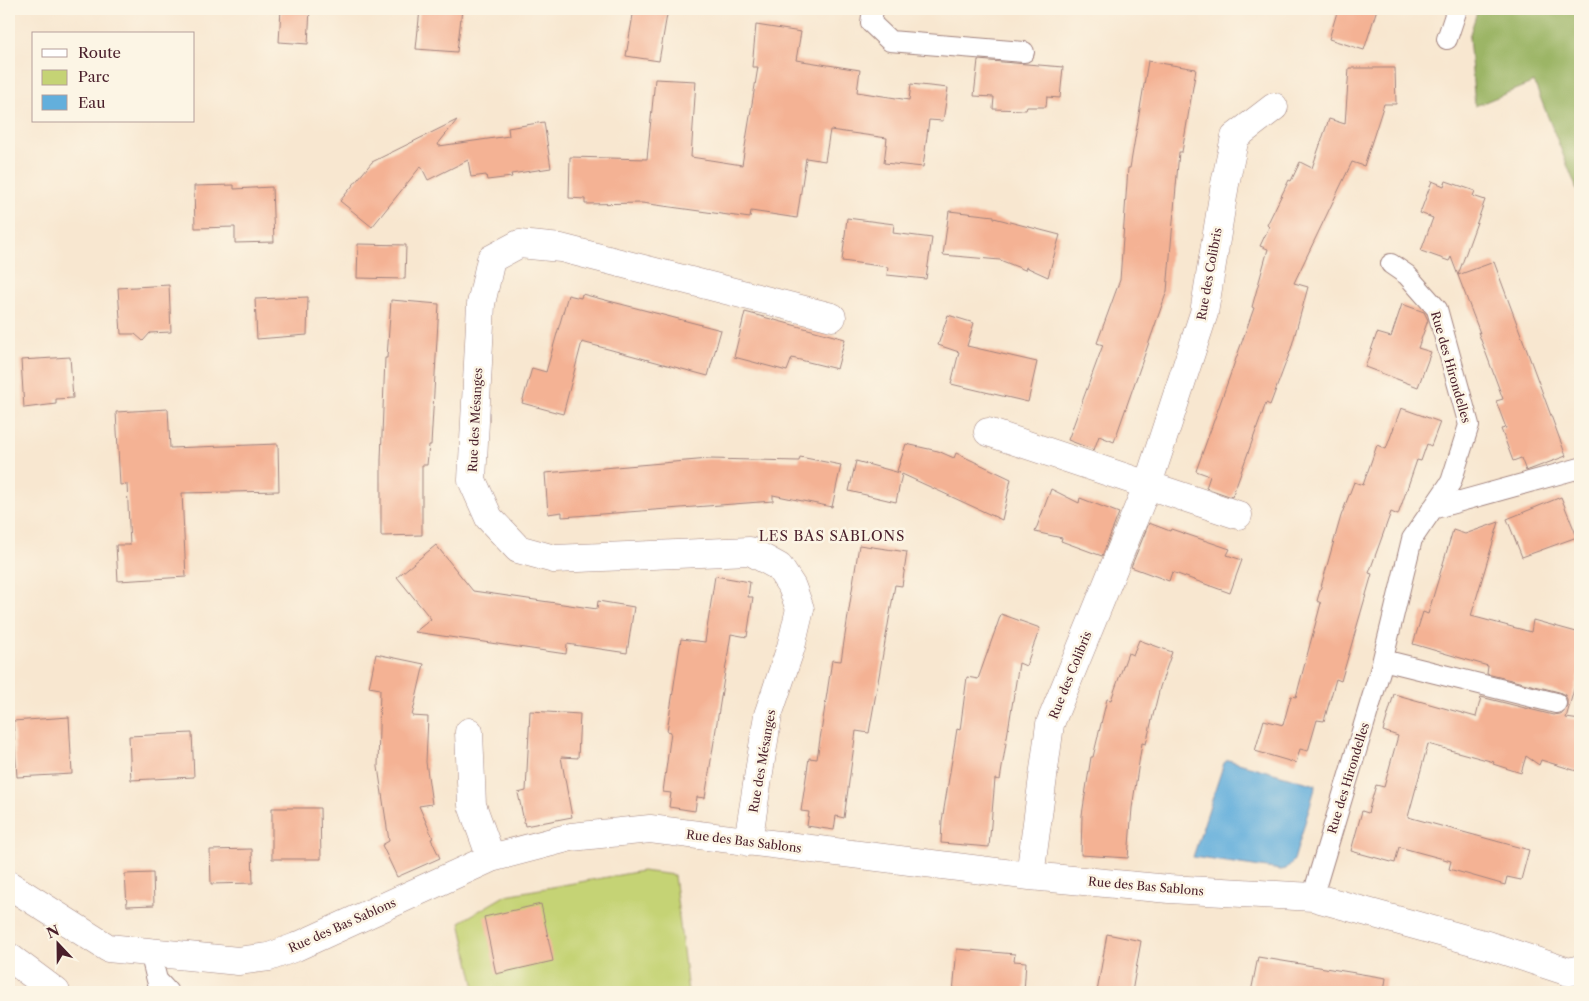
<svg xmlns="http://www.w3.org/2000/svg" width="1589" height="1001" viewBox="0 0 1589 1001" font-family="'Libre Caslon Text',serif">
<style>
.green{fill:#c5d375;stroke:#887950}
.forest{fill:#9cb566;stroke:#736a48}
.water{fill:#63afdc;stroke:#566784}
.building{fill:#f4b294}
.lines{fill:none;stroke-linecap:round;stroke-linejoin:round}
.service-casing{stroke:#a1837e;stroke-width:22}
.minor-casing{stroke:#a1837e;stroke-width:29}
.service{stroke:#fff;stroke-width:20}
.minor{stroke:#fff;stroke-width:28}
.labels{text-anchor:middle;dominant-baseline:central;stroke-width:5;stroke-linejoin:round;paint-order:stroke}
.street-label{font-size:12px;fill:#4a1f2b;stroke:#fcf5e5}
.neighbourhood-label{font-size:14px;letter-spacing:1px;fill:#4a1f2b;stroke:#fcf5e5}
</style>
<rect width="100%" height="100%" fill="#fcf5e5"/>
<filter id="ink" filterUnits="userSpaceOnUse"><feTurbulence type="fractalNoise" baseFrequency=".02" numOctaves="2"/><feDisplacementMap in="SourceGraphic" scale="10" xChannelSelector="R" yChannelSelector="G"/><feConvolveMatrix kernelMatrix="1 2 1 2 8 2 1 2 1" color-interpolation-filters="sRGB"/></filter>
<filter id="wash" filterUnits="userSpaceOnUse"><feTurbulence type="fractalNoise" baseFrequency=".0096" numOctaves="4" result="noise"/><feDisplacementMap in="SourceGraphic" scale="20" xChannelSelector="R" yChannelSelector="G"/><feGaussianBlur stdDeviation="1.12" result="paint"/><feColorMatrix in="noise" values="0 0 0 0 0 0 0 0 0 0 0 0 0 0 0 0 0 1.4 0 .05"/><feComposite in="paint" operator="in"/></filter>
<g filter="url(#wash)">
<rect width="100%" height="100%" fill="#f8e7d0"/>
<path class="green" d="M 642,871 L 674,875 L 688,992 L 476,992 L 460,922 L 506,895 Z"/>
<path class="forest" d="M 1478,9 L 1580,9 L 1580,197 L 1534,82 L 1475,106 L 1469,37 Z"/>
<path class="water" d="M 1228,760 L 1316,785 L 1294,860 L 1286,869 L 1281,870 L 1193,857 L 1224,763 Z"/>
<g id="blocks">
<path class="building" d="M 281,9 L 310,9 L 308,44 L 279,42 Z
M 420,9 L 462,9 L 457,52 L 416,49 Z
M 634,9 L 668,9 L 659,61 L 626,56 Z
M 1338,9 L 1377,9 L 1364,50 L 1329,39 Z
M 756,25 L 801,32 L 796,60 L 860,70 L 857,92 L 909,100 L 911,84 L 948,88 L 943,121 L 929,120 L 923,167 L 884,163 L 887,138 L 830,130 L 825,161 L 806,158 L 797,218 L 751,211 L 750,218 L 642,203 L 585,204 L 585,199 L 569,198 L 570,157 L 647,159 L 655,79 L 696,81 L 691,157 L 742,165 L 758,67 L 752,67 Z
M 978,60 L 1063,67 L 1060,98 L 1047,97 L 1046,107 L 1027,107 L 1026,110 L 993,109 L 994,97 L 974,96 Z
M 1148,61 L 1196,69 L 1182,152 L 1179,152 L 1167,291 L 1114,442 L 1099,436 L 1094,450 L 1068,440 L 1103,345 L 1097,343 L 1120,280 L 1128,168 L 1130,168 Z
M 1349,68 L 1395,68 L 1396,104 L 1384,104 L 1364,166 L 1352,162 L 1294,283 L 1308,287 L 1291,349 L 1270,405 L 1266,403 L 1232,497 L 1206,488 L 1210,476 L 1196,471 L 1254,308 L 1252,307 L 1268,249 L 1260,246 L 1269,227 L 1267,225 L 1289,180 L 1291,181 L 1300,162 L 1312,168 L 1329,119 L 1345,124 Z
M 457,120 L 438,144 L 439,146 L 509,136 L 508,128 L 544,122 L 551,168 L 511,174 L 512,177 L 487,180 L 486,175 L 471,177 L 468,160 L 428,180 L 421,166 L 372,227 L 340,201 L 372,162 Z
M 1432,181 L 1444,186 L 1446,181 L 1475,191 L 1473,196 L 1485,200 L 1458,275 L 1494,262 L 1566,456 L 1526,471 L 1521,458 L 1513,461 L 1501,429 L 1506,428 L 1496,401 L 1503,399 L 1478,332 L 1480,333 L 1451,257 L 1449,261 L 1421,251 L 1433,218 L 1420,213 Z
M 234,185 L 234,189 L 272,187 L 274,242 L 235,243 L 235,227 L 195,228 L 194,186 Z
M 949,211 L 994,216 L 994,218 L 1060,235 L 1048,277 L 1026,267 L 1025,270 L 1000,260 L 943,255 Z
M 847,218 L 894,224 L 893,233 L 932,238 L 926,279 L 887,275 L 888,267 L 842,261 Z
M 358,244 L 406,245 L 405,279 L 357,278 Z
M 169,285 L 171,332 L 150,333 L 143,341 L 135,334 L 121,334 L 118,288 Z
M 582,294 L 721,330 L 708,376 L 582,342 L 563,414 L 522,403 L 532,368 L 546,372 L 568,295 L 581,298 Z
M 308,297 L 307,335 L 257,339 L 255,299 Z
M 391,300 L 439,304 L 431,445 L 429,445 L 427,465 L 422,465 L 422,535 L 381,536 L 381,460 L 385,358 L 387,358 Z
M 1402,304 L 1424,312 L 1428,320 L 1418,348 L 1431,352 L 1418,387 L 1365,367 L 1377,333 L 1391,337 Z
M 745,312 L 845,339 L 837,369 L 792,358 L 787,371 L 734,357 Z
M 948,315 L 974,323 L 967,346 L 1037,362 L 1028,402 L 951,384 L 959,352 L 938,345 Z
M 70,357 L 73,398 L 56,399 L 56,404 L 24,408 L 21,360 Z
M 1401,408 L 1440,422 L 1431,446 L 1427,444 L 1421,461 L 1417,460 L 1398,515 L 1391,512 L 1369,573 L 1372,574 L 1341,681 L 1336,679 L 1324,721 L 1317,720 L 1308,751 L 1300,749 L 1296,763 L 1255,751 L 1264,720 L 1283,725 L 1291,696 L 1296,697 L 1321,603 L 1317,601 L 1341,516 L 1354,482 L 1363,485 L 1377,445 L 1386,449 Z
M 168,409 L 170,448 L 278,444 L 279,491 L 182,493 L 186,577 L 118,581 L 116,545 L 130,545 L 127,484 L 120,485 L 116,412 Z
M 906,444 L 938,451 L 954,458 L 956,453 L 1011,479 L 1002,520 L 902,474 L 896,502 L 849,491 L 856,461 L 900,473 L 897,471 Z
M 800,457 L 841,465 L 832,507 L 773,495 L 773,501 L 562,517 L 562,512 L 548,514 L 545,473 L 709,459 L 799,461 Z
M 1051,489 L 1079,503 L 1080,498 L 1119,513 L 1102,556 L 1061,541 L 1062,538 L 1035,532 Z
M 1561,497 L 1577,537 L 1522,557 L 1507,519 Z
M 1499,522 L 1471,616 L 1531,632 L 1533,620 L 1580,633 L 1580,668 L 1566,718 L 1580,720 L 1580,772 L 1541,760 L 1539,765 L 1526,756 L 1521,773 L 1493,764 L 1494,762 L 1428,744 L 1408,817 L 1529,850 L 1521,880 L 1507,877 L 1505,885 L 1449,869 L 1451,861 L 1399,847 L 1395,863 L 1351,851 L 1362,811 L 1368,813 L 1376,785 L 1384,787 L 1398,736 L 1383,731 L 1394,694 L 1476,717 L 1481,697 L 1553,715 L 1560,714 L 1564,712 L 1567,706 L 1567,699 L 1565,695 L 1559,692 L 1487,674 L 1488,666 L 1413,644 L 1423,612 L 1428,614 L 1453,530 L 1465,534 Z
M 1149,523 L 1170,531 L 1171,529 L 1230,549 L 1227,555 L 1242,560 L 1230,593 L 1172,572 L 1169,581 L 1131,567 Z
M 436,545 L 473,591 L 597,609 L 598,601 L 634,607 L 627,653 L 567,644 L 566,654 L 415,632 L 431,619 L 397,577 Z
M 859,545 L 907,552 L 902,586 L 895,585 L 869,733 L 856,731 L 844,818 L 836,816 L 834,830 L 807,826 L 809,812 L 801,811 L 809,758 L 817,759 L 832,660 L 841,661 Z
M 715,576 L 750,582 L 748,597 L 753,597 L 747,637 L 731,634 L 705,798 L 697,797 L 695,811 L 669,807 L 671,793 L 663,792 L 671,732 L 667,731 L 681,639 L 705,642 Z
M 1001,614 L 1040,628 L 1026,666 L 1019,663 L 1000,780 L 995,779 L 989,847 L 941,843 L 942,821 L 957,729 L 960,730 L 967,677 L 978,679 Z
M 1139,640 L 1172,652 L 1160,687 L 1146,744 L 1142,743 L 1132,808 L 1128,858 L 1081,855 L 1082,815 L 1091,757 L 1093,757 L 1107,699 L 1111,700 L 1128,653 L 1133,655 Z
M 376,654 L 424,664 L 412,716 L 428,717 L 426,762 L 432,804 L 419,806 L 433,838 L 431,839 L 440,858 L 397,877 L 382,845 L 389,841 L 378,767 L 380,689 L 369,687 Z
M 530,711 L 580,714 L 578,758 L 561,757 L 572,817 L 525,826 L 518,793 L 526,791 Z
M 69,717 L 72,774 L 17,777 L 13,721 Z
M 192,733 L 194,777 L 131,780 L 129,736 Z
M 272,808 L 320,808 L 321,859 L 272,859 Z
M 252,849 L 253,883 L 211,884 L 210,850 Z
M 153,873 L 154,905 L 127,906 L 125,874 Z
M 541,904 L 553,961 L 496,974 L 484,917 Z
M 1107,934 L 1141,941 L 1132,992 L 1097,992 Z
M 957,949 L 1015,954 L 1014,961 L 1026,962 L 1024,992 L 953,992 Z
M 1258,957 L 1386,978 L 1384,992 L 1251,992 Z"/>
</g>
</g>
<g filter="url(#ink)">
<use href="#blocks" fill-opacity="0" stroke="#a1837e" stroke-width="1"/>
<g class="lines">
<g class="service-casing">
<path id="service" d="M 873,9 L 871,23 L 890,41 L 1024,52
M 1447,39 L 1457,9
M 1432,509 L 1580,468
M 1383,660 L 1556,703
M 1313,897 L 1316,885 L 1380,671 L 1412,539 L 1451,482 L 1469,425 L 1437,309 L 1407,275 L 1391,264
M 150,952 L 157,980 L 168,992"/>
</g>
<g class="minor-casing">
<path id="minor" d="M 988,432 L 1238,515
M 469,732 L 472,805 L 491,858
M 748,842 L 768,715 L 791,647 L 800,609 L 792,587 L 779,567 L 750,551 L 554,559 L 518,549 L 489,518 L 472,480 L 481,304 L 491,259 L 519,244 L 561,248 L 832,317
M 1030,876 L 1050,724 L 1148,484 L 1204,313 L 1225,184 L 1235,137 L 1274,107
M 9,885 L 108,948 L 238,961 L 269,957 L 296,947 L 491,858 L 571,837 L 650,829 L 1030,876 L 1169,889 L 1313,897 L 1487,945 L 1569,972 L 1580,969
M 9,957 L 56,992"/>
</g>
<use href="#service" class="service"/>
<use href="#minor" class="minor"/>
</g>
</g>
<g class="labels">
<g class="street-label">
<text transform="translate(1209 274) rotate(-80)">Rue des Colibris</text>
<text transform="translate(1451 367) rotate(74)">Rue des Hirondelles</text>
<text transform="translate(475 420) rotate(-87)">Rue des Mésanges</text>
<text transform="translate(1070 675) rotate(-68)">Rue des Colibris</text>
<text transform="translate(762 761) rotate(-80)">Rue des Mésanges</text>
<text transform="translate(1348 778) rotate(-73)">Rue des Hirondelles</text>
<text transform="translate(744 841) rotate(7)">Rue des Bas Sablons</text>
<text transform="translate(1146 886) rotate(5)">Rue des Bas Sablons</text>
<text transform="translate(342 925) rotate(-24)">Rue des Bas Sablons</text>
</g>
<g class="neighbourhood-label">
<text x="832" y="536">LES BAS SABLONS</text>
</g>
</g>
<rect width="1589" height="1001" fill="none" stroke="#fcf5e5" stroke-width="30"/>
<rect x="32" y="32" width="162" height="90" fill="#fcf5e5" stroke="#b59f9b"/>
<rect x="42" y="49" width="25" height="8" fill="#ffffff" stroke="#b59f9b"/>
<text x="78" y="58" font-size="15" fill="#4a1f2b">Route</text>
<rect x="42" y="70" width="25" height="15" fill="#c5d375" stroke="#b59f9b"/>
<text x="78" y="82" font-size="15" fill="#4a1f2b">Parc</text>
<rect x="42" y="95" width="25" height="15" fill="#63afdc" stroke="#b59f9b"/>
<text x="78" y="108" font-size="15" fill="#4a1f2b">Eau</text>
<g transform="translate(58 944) rotate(338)" stroke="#fcf5e5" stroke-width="4" paint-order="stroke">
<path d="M0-4L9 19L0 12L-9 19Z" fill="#4a1f2b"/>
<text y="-8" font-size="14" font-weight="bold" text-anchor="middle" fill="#4a1f2b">N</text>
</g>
</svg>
